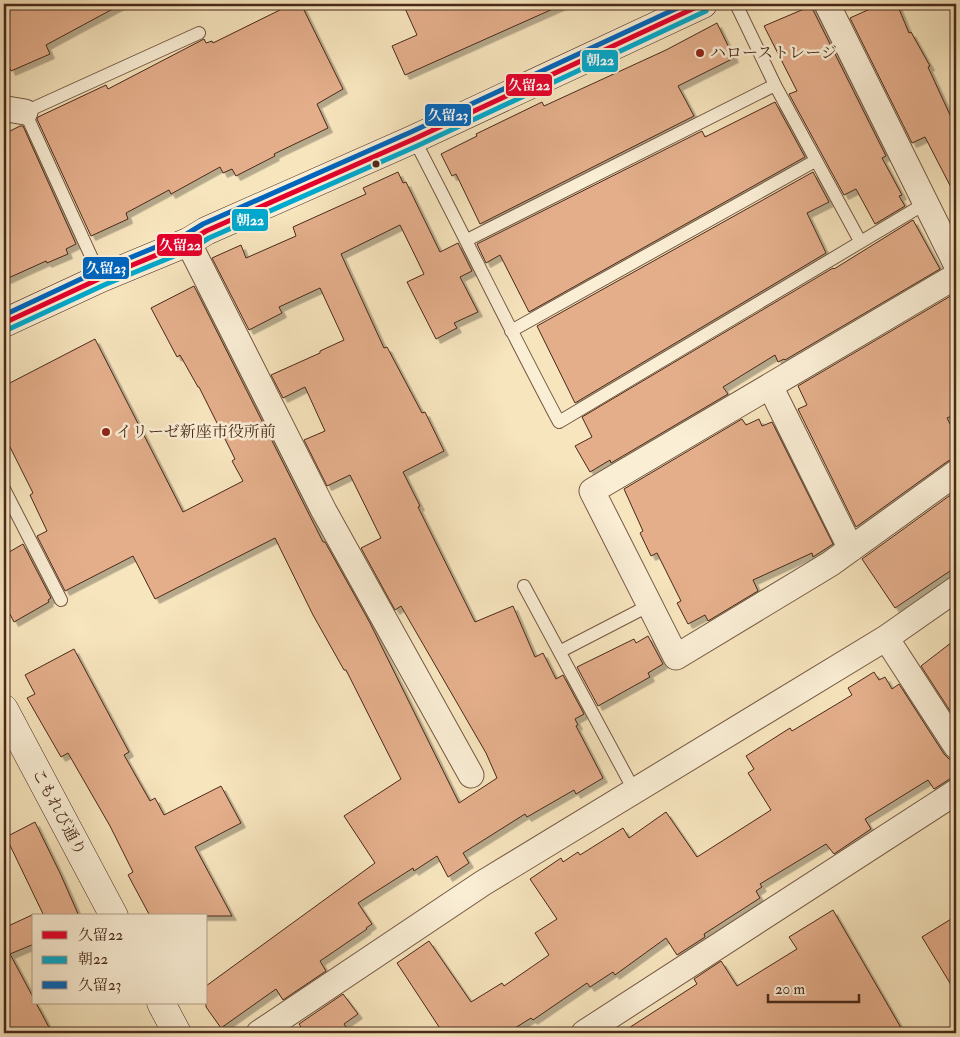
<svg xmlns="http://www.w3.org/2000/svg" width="960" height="1037" viewBox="0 0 960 1037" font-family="'IM FELL Double Pica','Noto Serif JP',serif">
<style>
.building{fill:#e4ae8b;stroke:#482919;filter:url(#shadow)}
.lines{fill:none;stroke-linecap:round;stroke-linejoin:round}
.lane-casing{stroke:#745842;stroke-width:14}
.street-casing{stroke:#745842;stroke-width:27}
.secondary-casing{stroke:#482919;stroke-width:29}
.lane{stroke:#faeed5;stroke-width:12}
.street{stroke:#faeed5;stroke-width:25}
.secondary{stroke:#faeed5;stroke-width:28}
.bus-1-casing{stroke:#faeed5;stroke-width:9}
.bus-2-casing{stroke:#faeed5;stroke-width:9}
.bus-3-casing{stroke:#faeed5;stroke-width:9}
.bus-1{stroke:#e4002b;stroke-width:5}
.bus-2{stroke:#00a9ce;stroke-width:5}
.bus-3{stroke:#0065bd;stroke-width:5}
.poi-dot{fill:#8f2418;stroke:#faeed5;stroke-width:2}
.bus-dot{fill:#482919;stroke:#faeed5;stroke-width:2}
.labels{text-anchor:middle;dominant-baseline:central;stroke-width:5;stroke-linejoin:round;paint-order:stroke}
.poi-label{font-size:16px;fill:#482919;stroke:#faeed5;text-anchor:start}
.street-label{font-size:16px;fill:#482919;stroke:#faeed5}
.line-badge{stroke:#faeed5;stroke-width:2}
.badge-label{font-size:14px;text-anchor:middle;font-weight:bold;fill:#fff}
</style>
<defs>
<filter id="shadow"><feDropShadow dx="4.5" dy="4.5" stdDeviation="0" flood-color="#0004"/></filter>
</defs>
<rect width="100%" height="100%" fill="#f7e5be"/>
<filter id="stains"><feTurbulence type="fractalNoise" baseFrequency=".004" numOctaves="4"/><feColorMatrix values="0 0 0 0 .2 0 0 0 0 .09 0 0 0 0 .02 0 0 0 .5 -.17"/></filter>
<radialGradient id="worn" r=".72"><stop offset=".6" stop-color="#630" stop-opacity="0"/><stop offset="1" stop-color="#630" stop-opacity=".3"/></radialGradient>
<path class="building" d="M 4,4 L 122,4 L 46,45 L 50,54 L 11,71 L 4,55 Z
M 292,4 L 301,4 L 343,89 L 317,104 L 328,128 L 274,154 L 275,156 L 236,176 L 232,169 L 223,173 L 220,167 L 171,194 L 169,190 L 126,213 L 128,219 L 91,236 L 37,119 L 38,117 L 106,85 L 108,89 L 204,39 L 206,43 L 212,41 L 213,43 Z
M 403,4 L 564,4 L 405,75 L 392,46 L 417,35 Z
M 881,4 L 897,4 L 909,33 L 911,32 L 930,66 L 928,67 L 956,128 L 956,197 L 925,137 L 912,143 L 850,18 Z
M 811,6 L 886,156 L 882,158 L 902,195 L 899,196 L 905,206 L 875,224 L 856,189 L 844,195 L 789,94 L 797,91 L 764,26 Z
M 717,23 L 734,58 L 678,86 L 694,116 L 480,224 L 456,174 L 452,176 L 441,154 L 477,136 L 476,134 L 542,102 L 544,106 L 666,50 Z
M 775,102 L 805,157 L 529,312 L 500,255 L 486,263 L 477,244 L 702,131 L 705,137 Z
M 20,126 L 23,126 L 76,244 L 66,249 L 68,254 L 47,263 L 46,261 L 4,280 L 4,134 Z
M 398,172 L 403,183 L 406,182 L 440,252 L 458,243 L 472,271 L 460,277 L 478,312 L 454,323 L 457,328 L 436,339 L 407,282 L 424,274 L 400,225 L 341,254 L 384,348 L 387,347 L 422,413 L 425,412 L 444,451 L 403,472 L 420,506 L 418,507 L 475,622 L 513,606 L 535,657 L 543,653 L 556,679 L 563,675 L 584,714 L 575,719 L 578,725 L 576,726 L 603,778 L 576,794 L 574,790 L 527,817 L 525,814 L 463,853 L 469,863 L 448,877 L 437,856 L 414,871 L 413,868 L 358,903 L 372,924 L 366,928 L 367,929 L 320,961 L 326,971 L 283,1000 L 276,989 L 221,1028 L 206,1007 L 206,986 L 375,863 L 344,816 L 401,779 L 346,670 L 344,670 L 313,615 L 275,538 L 155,599 L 133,556 L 65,591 L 37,536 L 47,531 L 30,495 L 33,493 L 4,435 L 4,386 L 95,339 L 183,512 L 243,481 L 232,461 L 235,459 L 199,387 L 198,387 L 180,355 L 177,357 L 151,308 L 194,286 L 323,542 L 325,542 L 370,623 L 459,803 L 497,778 L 486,753 L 401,606 L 395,610 L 361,548 L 381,538 L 350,475 L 327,486 L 304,440 L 325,431 L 305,387 L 283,398 L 271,375 L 320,353 L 320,351 L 344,340 L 320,288 L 279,307 L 282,313 L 249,330 L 212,258 L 241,245 L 246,258 L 296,236 L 293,227 L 366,194 L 363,188 Z
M 813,172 L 829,202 L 807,213 L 826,253 L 575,403 L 537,326 Z
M 913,220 L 940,269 L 785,360 L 784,359 L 778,362 L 775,355 L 723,387 L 728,394 L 611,463 L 610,460 L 590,472 L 575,446 L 592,437 L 582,417 L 833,268 L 834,269 Z
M 954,294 L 956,297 L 956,414 L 947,418 L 956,436 L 956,459 L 948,461 L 856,527 L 798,409 L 807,405 L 798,386 Z
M 742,419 L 746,425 L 759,419 L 762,426 L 772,422 L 833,544 L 813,557 L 812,553 L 753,580 L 758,591 L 708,621 L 705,615 L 688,624 L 677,603 L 681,601 L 657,553 L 651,556 L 640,533 L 643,531 L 624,489 Z
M 956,491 L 956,567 L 895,608 L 862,559 Z
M 23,544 L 51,598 L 48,600 L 49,602 L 14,622 L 4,603 L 4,555 Z
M 648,636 L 663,664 L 648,673 L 650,677 L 598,706 L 577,667 L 634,639 L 636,643 Z
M 956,639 L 956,720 L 921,666 Z
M 74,649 L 129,752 L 124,755 L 150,801 L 155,798 L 164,815 L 221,786 L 241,823 L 195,847 L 232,916 L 150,916 L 128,875 L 133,872 L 110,826 L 68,753 L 61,757 L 27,698 L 35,694 L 25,675 Z
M 874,672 L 879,680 L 885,677 L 892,689 L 899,684 L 944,754 L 949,759 L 956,760 L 956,775 L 934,789 L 928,780 L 865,819 L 871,829 L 834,854 L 826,844 L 760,884 L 762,887 L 756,891 L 760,898 L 704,934 L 705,937 L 677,955 L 666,938 L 615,975 L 613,972 L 590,987 L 587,983 L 533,1020 L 531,1018 L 507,1033 L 443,1033 L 397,963 L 429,941 L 471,1002 L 502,983 L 504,986 L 549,955 L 535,933 L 557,919 L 530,879 L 561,858 L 563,862 L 578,852 L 580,855 L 623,828 L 629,838 L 666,812 L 697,857 L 771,810 L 748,773 L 754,769 L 746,756 L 790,728 L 792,731 L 852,695 L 848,688 Z
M 35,822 L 60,873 L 79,916 L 44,916 L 6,837 Z
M 833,910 L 904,1033 L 621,1033 L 697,984 L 694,979 L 721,961 L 737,986 L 797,949 L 789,937 Z
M 34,914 L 34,944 L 10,954 L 34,999 L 34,1003 L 36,1003 L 52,1033 L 4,1033 L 4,928 Z
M 956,916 L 956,993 L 922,937 Z
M 343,994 L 358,1014 L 344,1024 L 350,1033 L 305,1033 L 299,1024 Z"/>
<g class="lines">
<g class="lane-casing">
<path id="lane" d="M 736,4 L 775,85 L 860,241
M 414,139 C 463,233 509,328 559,422 L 926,203
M 467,240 L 775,85
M 101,278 L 25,112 L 199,33
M 511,331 L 815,161
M 4,489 L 61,600
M 524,586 L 635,792
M 561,651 L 650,605"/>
</g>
<g class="street-casing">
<path id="street" d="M 827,4 L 956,264
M 4,111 L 7,109 L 25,112
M 188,242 L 324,511 L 471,775
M 956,276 L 592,491 L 676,657 L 830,564 L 956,473
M 770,386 L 851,549
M 886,638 L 956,746
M 259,1033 L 483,883 L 886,638 L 956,589
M 584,1033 L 956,792"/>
</g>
<g class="secondary-casing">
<path id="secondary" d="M 4,323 L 101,278 L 188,242 L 206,231 L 414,139 L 703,4
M 4,709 L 114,916
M 161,1003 L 177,1033"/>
</g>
<use href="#lane" class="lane"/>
<use href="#street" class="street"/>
<use href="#secondary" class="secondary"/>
<g class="bus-1-casing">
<path id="bus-1" d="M 4,323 L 101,278 L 188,242 L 206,231 L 414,139 L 703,4"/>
</g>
<g class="bus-2-casing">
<path id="bus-2" d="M 7,330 L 104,285 L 191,249 L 209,238 L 417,146 L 706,11"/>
</g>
<g class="bus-3-casing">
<path id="bus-3" d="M 4,315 L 98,271 L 185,235 L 203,224 L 411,132 L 686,4"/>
</g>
<use href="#bus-1" class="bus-1"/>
<use href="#bus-2" class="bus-2"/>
<use href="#bus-3" class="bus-3"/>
</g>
<g class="poi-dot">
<circle cx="700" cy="53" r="5"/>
<circle cx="106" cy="432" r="5"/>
</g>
<circle class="bus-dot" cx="376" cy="164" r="4.5"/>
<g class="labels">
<g class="poi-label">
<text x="710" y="53">ハローストレージ</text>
<text x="116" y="432">イリーゼ新座市役所前</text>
</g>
<g class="street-label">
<text transform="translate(59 812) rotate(62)">こもれび通り</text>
</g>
</g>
<g class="line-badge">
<rect x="581" y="49" width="38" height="24" rx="5" fill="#00a9ce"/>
<rect x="505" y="73" width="48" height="24" rx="5" fill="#e4002b"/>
<rect x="424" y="103" width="48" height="24" rx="5" fill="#0065bd"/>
<rect x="231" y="208" width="38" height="24" rx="5" fill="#00a9ce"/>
<rect x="156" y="233" width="47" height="24" rx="5" fill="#e4002b"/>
<rect x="82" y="256" width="48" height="24" rx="5" fill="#0065bd"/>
</g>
<g class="badge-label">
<text x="600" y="65">朝22</text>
<text x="529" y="90">久留22</text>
<text x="448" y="120">久留23</text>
<text x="250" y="225">朝22</text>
<text x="180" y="250">久留22</text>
<text x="106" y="273">久留23</text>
</g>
<rect width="960" height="1037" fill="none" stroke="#f7e5be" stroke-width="20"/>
<rect x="5" y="5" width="950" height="1027" fill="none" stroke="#482919" stroke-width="2.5"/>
<rect x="10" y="10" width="940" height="1017" fill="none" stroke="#482919"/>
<rect x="32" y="914" width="175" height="90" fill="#faeed5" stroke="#b39f8a"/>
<rect x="42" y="931" width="25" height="8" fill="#e4002b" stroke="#b39f8a"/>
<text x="78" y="940" font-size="15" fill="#482919">久留22</text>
<rect x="42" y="956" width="25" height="8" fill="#00a9ce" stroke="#b39f8a"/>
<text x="78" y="964" font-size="15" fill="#482919">朝22</text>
<rect x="42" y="981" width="25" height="8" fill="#0065bd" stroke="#b39f8a"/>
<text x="78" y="990" font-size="15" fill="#482919">久留23</text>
<path d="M768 994v8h91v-8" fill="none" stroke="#482919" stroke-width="2.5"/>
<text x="775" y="994" font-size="15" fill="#482919" stroke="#faeed5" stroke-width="4" paint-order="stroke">20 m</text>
<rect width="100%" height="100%" filter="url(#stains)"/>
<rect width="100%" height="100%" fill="url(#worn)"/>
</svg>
